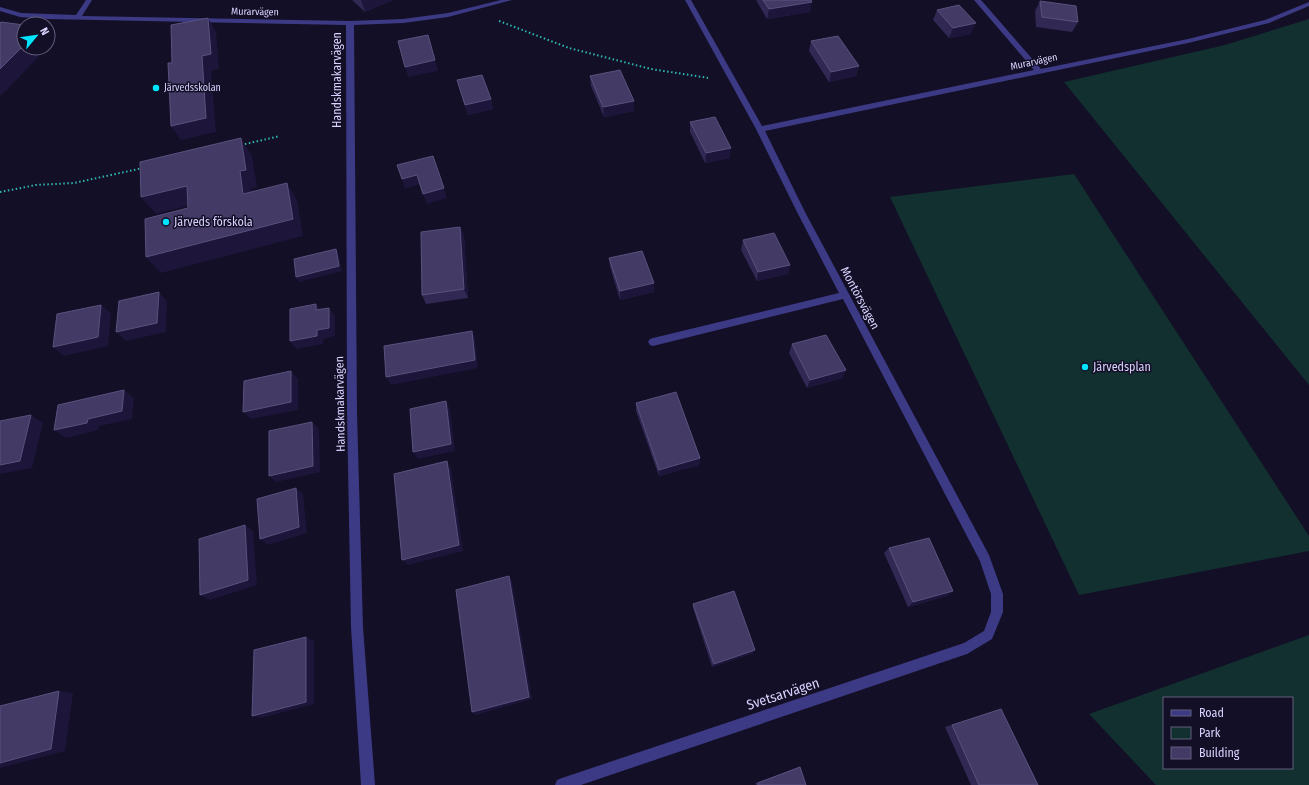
<svg xmlns="http://www.w3.org/2000/svg" width="1309" height="785" viewBox="0 0 1309 785" font-family="'Fira Sans Condensed',sans-serif">
<style>
.green{fill:#12302f;fill-rule:evenodd}
.lines{fill:none;stroke-linecap:round;stroke-linejoin:round}
.path{stroke:#2fb8b0;stroke-width:2;stroke-dasharray:1.5 2.5;stroke-linecap:butt}
.minor{fill:#3d3a85;fill-rule:evenodd}
.wall{fill:#312854}
.shaded-wall{fill:#1d163a}
.building{fill:#433a66;stroke:#5a527e}
.poi-dot{fill:#00e5ff;stroke:#130f26;stroke-width:1.5}
.labels{text-anchor:middle;dominant-baseline:central;stroke-width:3;stroke-linejoin:round;paint-order:stroke}
.far-street-label{font-size:10px;fill:#d9d4ff;stroke:#130f26}
.far-poi-label{font-size:10px;fill:#d9d4ff;stroke:#130f26;text-anchor:start}
.street-label{font-size:12px;fill:#d9d4ff;stroke:#130f26}
.poi-label{font-size:12px;fill:#d9d4ff;stroke:#130f26;text-anchor:start}
.near-street-label{font-size:14px;fill:#d9d4ff;stroke:#130f26}
</style>
<rect width="100%" height="100%" fill="#130f26"/>
<path class="green" d="M 1309,19 L 1309,385 L 1064,82 L 1225,45 Z
M 1074,174 L 1309,536 L 1309,551 L 1079,595 L 890,197 Z
M 1309,635 L 1309,785 L 1156,785 L 1089,714 ZM 1164,698 L 1292,698 L 1292,768 L 1164,768 Z"/>
<g class="lines">
<path class="path" d="M 499,21 L 569,48 L 651,69 L 709,78
M 241,145 L 280,136
M 0,192 L 36,185 L 74,183 L 143,168"/>
<path class="minor" d="M 86,0 L 92,0 L 82,16 L 350,21 L 403,19 L 448,13 L 501,0 L 512,0 L 448,17 L 403,23 L 354,25 L 357,413 L 363,627 L 375,785 L 361,785 L 351,627 L 347,413 L 346,25 L 47,19 L 20,17 L 0,11 L 0,7 L 21,13 L 76,15 Z
M 685,0 L 691,0 L 762,126 L 1034,70 L 974,0 L 981,0 L 1041,69 L 1188,39 L 1265,20 L 1309,2 L 1309,6 L 1269,23 L 1188,43 L 765,131 L 805,212 L 989,555 L 1003,594 L 1003,612 L 992,639 L 967,654 L 581,785 L 555,785 L 557,780 L 562,778 L 964,643 L 984,631 L 991,612 L 991,594 L 980,561 L 843,299 L 653,346 L 650,345 L 648,342 L 650,339 L 653,338 L 839,293 L 797,212 L 756,129 Z"/>
</g>
<path class="wall" d="M 352,0 L 393,0 L 365,12 Z
M 756,0 L 811,0 L 810,12 L 767,19 Z
M 1040,1 L 1078,22 L 1072,32 L 1036,27 L 1035,11 Z
M 937,10 L 971,34 L 949,38 L 933,20 Z
M 811,41 L 859,66 L 856,76 L 829,82 L 809,51 Z
M 590,76 L 634,111 L 604,117 L 591,86 Z
M 457,80 L 491,99 L 493,109 L 468,115 Z
M 690,122 L 730,158 L 705,163 L 690,132 Z
M 460,227 L 464,236 L 468,298 L 426,304 L 422,295 Z
M 743,240 L 790,265 L 788,274 L 757,281 L 741,250 Z
M 609,258 L 654,283 L 654,292 L 620,300 L 610,267 Z
M 792,344 L 846,370 L 842,378 L 807,388 L 789,353 Z
M 636,403 L 700,458 L 699,465 L 659,476 L 636,411 Z
M 889,548 L 953,591 L 947,596 L 908,607 L 884,553 Z
M 693,604 L 753,653 L 712,667 L 693,608 Z
M 1001,709 L 1038,785 L 971,785 L 945,727 Z
M 800,767 L 806,785 L 756,785 L 755,783 Z"/>
<path class="shaded-wall" d="M 361,0 L 393,0 L 365,12 Z
M 812,2 L 810,12 L 767,19 L 769,9 Z
M 208,18 L 216,32 L 219,69 L 211,71 L 216,132 L 181,140 L 171,126 Z
M 976,23 L 971,34 L 949,38 L 953,28 Z
M 48,34 L 53,41 L 48,47 Z
M 24,45 L 24,48 L 47,48 L 1,96 L 0,94 L 0,69 Z
M 435,60 L 438,71 L 408,77 L 405,67 Z
M 859,66 L 856,76 L 829,82 L 831,72 Z
M 491,99 L 493,109 L 468,115 L 465,105 Z
M 634,101 L 634,111 L 604,117 L 603,107 Z
M 241,138 L 252,156 L 257,187 L 251,189 L 254,211 L 243,194 L 240,171 Z
M 731,148 L 730,158 L 705,163 L 706,153 Z
M 433,156 L 447,198 L 427,204 L 423,194 Z
M 417,175 L 421,184 L 405,189 L 402,179 Z
M 287,183 L 297,200 L 303,236 L 161,273 L 146,257 Z
M 187,186 L 200,203 L 156,214 L 141,197 Z
M 460,227 L 464,236 L 468,298 L 464,289 Z
M 336,249 L 338,253 L 342,271 L 299,282 L 296,277 Z
M 790,265 L 788,274 L 757,281 L 758,272 Z
M 654,283 L 654,292 L 620,300 L 620,291 Z
M 159,292 L 167,301 L 166,332 L 126,341 L 116,332 Z
M 316,304 L 322,313 L 316,310 Z
M 101,305 L 111,313 L 108,346 L 64,356 L 53,347 Z
M 329,308 L 335,316 L 335,336 L 323,339 L 323,344 L 296,349 L 290,341 L 317,330 Z
M 472,331 L 475,339 L 478,368 L 391,385 L 386,377 Z
M 846,370 L 842,378 L 807,388 L 810,380 Z
M 291,371 L 298,379 L 298,410 L 251,419 L 243,412 Z
M 124,390 L 134,398 L 132,419 L 99,426 L 98,430 L 66,438 L 54,430 L 88,419 Z
M 446,401 L 450,409 L 455,451 L 418,459 L 413,452 Z
M 31,415 L 43,423 L 32,468 L 0,474 L 0,465 Z
M 312,422 L 319,429 L 320,472 L 276,482 L 269,476 Z
M 700,458 L 699,465 L 659,476 L 659,470 Z
M 447,461 L 451,468 L 463,551 L 408,565 L 402,560 Z
M 296,488 L 303,494 L 307,533 L 268,545 L 260,539 Z
M 245,525 L 253,531 L 257,585 L 210,600 L 200,595 Z
M 509,576 L 512,581 L 532,699 L 476,715 L 472,712 Z
M 953,591 L 947,596 L 908,607 L 913,602 Z
M 306,637 L 314,641 L 314,704 L 261,718 L 252,716 Z
M 755,650 L 753,653 L 712,667 L 714,664 Z
M 59,691 L 73,693 L 65,751 L 0,768 L 0,763 Z"/>
<path class="building" d="M 763,0 L 811,0 L 812,2 L 769,9 Z
M 1040,1 L 1076,6 L 1078,22 L 1042,17 Z
M 959,5 L 976,23 L 953,28 L 937,10 Z
M 208,18 L 211,54 L 202,56 L 206,118 L 171,126 L 168,63 L 172,63 L 171,25 Z
M 1,22 L 24,25 L 24,45 L 0,69 L 0,23 Z
M 428,35 L 435,60 L 405,67 L 398,41 Z
M 838,36 L 859,66 L 831,72 L 811,41 Z
M 620,70 L 634,101 L 603,107 L 590,76 Z
M 482,75 L 491,99 L 465,105 L 457,80 Z
M 715,117 L 731,148 L 706,153 L 690,122 Z
M 241,138 L 246,170 L 240,171 L 243,194 L 287,183 L 293,219 L 146,257 L 145,219 L 188,208 L 187,186 L 141,197 L 140,162 Z
M 433,156 L 444,188 L 423,194 L 417,175 L 402,179 L 397,165 Z
M 460,227 L 464,289 L 422,295 L 421,232 Z
M 774,233 L 790,265 L 758,272 L 743,240 Z
M 336,249 L 339,266 L 296,277 L 294,259 Z
M 642,251 L 654,283 L 620,291 L 609,258 Z
M 159,292 L 157,323 L 116,332 L 119,301 Z
M 316,304 L 316,310 L 329,308 L 329,328 L 317,330 L 317,336 L 290,341 L 290,309 Z
M 101,305 L 98,337 L 53,347 L 57,314 Z
M 472,331 L 475,360 L 386,377 L 384,346 Z
M 826,335 L 846,370 L 810,380 L 792,344 Z
M 291,371 L 291,402 L 243,412 L 244,381 Z
M 124,390 L 122,411 L 88,419 L 87,423 L 54,430 L 58,405 Z
M 676,392 L 700,458 L 659,470 L 636,403 Z
M 446,401 L 451,444 L 413,452 L 410,409 Z
M 31,415 L 20,461 L 0,465 L 0,421 Z
M 312,422 L 313,466 L 269,476 L 269,431 Z
M 447,461 L 459,545 L 402,560 L 394,474 Z
M 296,488 L 299,527 L 260,539 L 257,499 Z
M 245,525 L 248,580 L 200,595 L 199,539 Z
M 929,538 L 953,591 L 913,602 L 889,548 Z
M 509,576 L 529,697 L 472,712 L 456,590 Z
M 734,591 L 755,650 L 714,664 L 693,604 Z
M 306,637 L 306,702 L 252,716 L 254,650 Z
M 59,691 L 51,749 L 0,763 L 0,706 Z
M 1001,709 L 1038,785 L 979,785 L 952,725 Z
M 800,767 L 806,785 L 758,785 L 758,783 Z"/>
<g class="poi-dot">
<circle cx="156" cy="88" r="4"/>
<circle cx="166" cy="222" r="4"/>
<circle cx="1085" cy="367" r="4"/>
</g>
<g class="labels">
<g class="far-street-label">
<text transform="translate(255 12) rotate(1)">Murarvägen</text>
<text transform="translate(1034 62) rotate(-12)">Murarvägen</text>
</g>
<g class="far-poi-label">
<text x="164" y="88">Järvedsskolan</text>
</g>
<g class="street-label">
<text transform="translate(337 80) rotate(-90)">Handskmakarvägen</text>
<text transform="translate(860 298) rotate(62)">Montörsvägen</text>
<text transform="translate(340 404) rotate(-91)">Handskmakarvägen</text>
</g>
<g class="poi-label">
<text x="174" y="222">Järveds förskola</text>
<text x="1093" y="367">Järvedsplan</text>
</g>
<g class="near-street-label">
<text transform="translate(783 694) rotate(-18)">Svetsarvägen</text>
</g>
</g>
<rect x="1163" y="697" width="130" height="72" fill="#130f26" stroke="#625e7d"/>
<rect x="1171" y="710" width="20" height="6" fill="#3d3a85" stroke="#625e7d"/>
<text x="1199" y="717" font-size="12" fill="#d9d4ff">Road</text>
<rect x="1171" y="727" width="20" height="12" fill="#12302f" stroke="#625e7d"/>
<text x="1199" y="737" font-size="12" fill="#d9d4ff">Park</text>
<rect x="1171" y="747" width="20" height="12" fill="#433a66" stroke="#625e7d"/>
<text x="1199" y="757" font-size="12" fill="#d9d4ff">Building</text>
<g transform="translate(36 36) rotate(61)"><circle r="19" fill="#130f26" stroke="#625e7d"/>
<path d="M0-3L7 15L0 10L-7 15Z" fill="#00e5ff"/>
<text y="-6" font-size="11" font-weight="bold" text-anchor="middle" fill="#d9d4ff">N</text>
</g>
</svg>
